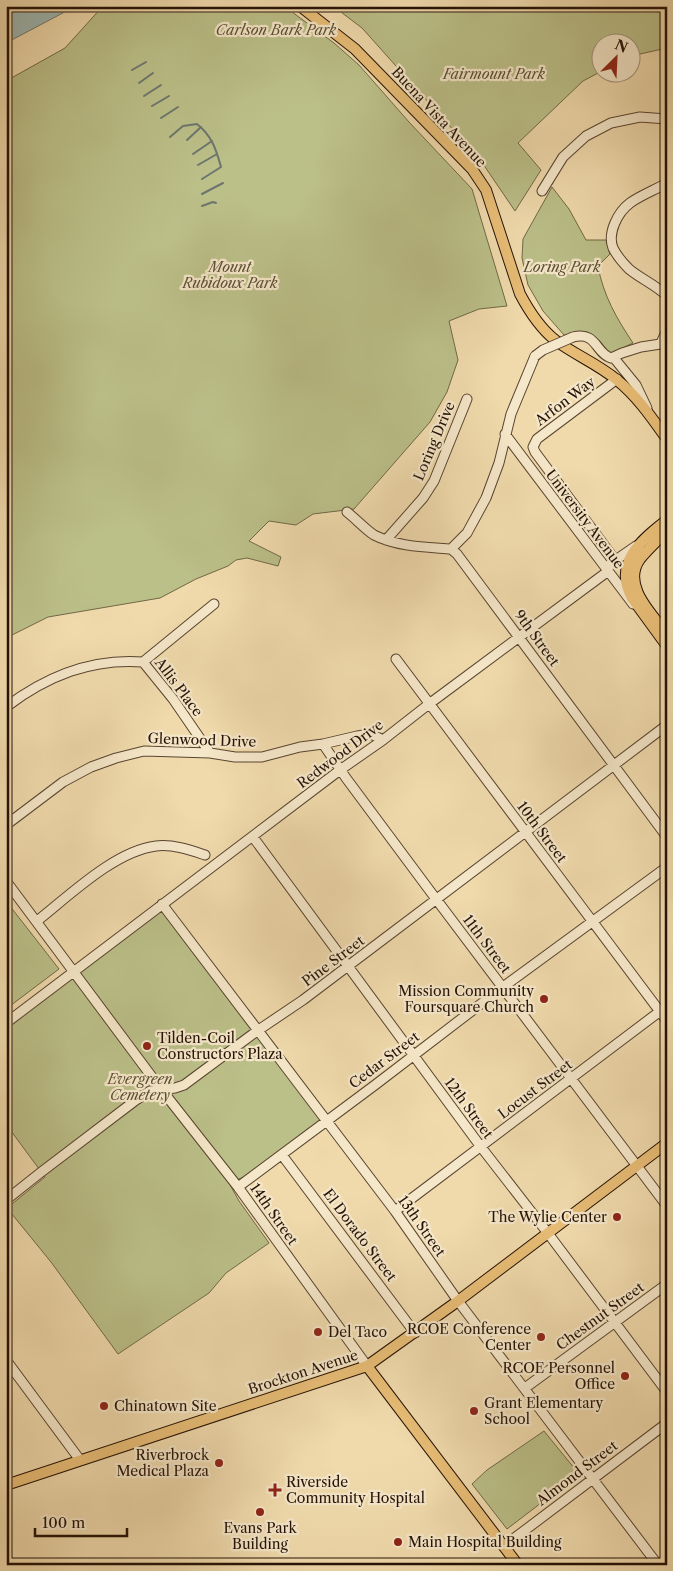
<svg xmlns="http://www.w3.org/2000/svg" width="673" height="1571" viewBox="0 0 673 1571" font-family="'Libre Caslon Text',serif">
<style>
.green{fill:#bbbf88;stroke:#706847}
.water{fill:#9db8b3;stroke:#6d766e}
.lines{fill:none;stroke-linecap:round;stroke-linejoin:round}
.stream{stroke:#6d766e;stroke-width:2}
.minor-casing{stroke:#584430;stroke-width:11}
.major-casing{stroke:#251206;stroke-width:12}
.minor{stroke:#f5e7c9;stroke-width:9}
.major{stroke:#e8bd76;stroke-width:10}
.minor-bridge-casing{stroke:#584430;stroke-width:11;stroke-linecap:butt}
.minor-bridge{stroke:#f5e7c9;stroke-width:9}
.poi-dot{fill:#8f2418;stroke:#f5e7c9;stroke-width:2}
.labels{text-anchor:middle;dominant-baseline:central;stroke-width:4.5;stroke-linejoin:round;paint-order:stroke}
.park-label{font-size:14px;font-style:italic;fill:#5a4f34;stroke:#f5e7c9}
.street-label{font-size:14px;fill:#251206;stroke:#f5e7c9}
.poi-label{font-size:14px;fill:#251206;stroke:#f5e7c9;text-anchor:start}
</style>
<rect width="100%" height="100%" fill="#f0daac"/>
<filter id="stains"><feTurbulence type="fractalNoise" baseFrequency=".004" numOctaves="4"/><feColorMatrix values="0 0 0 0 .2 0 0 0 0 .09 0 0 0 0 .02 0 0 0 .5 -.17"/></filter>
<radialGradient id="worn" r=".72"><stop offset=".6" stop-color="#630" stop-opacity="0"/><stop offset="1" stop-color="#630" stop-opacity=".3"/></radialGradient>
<path class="green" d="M 103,6 L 284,6 L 334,43 L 359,65 L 409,122 L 472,189 L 507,306 L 479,309 L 449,321 L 458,360 L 447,392 L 430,422 L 354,509 L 313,514 L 296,525 L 269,521 L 249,541 L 281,557 L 278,566 L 247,558 L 236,560 L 228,566 L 196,579 L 160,598 L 48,617 L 6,638 L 6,81 L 65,48 Z
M 333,6 L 667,6 L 667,48 L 631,56 L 630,42 L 600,42 L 600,72 L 583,81 L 518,143 L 541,170 L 515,211 L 481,161 L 362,28 Z
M 552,187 L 569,209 L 586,240 L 606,240 L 610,254 L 598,266 C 603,295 617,319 633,343 L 610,354 L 600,341 L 587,332 L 564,335 L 543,311 L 528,285 L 522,258 L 523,239 Z
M 6,901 L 59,969 L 6,1009 Z
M 165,902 L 327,1120 L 249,1175 L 229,1183 L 239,1201 L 269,1243 L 226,1273 L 209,1293 L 118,1354 L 51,1262 L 7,1208 L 45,1177 L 11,1131 L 6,1134 L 6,1026 Z
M 544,1431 L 579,1474 L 507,1529 L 472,1484 L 487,1470 Z"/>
<path class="water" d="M 6,6 L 76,6 L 6,43 Z"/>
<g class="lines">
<path class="stream" d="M 132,70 L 146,62
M 139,83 L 153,73
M 144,96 L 161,85
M 152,106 L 169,96
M 161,118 L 178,107
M 170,137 L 183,126 L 197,124 C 212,136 216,149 221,167 L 202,179
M 187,140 L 201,127
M 193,154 L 212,141
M 198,165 L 217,154
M 202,194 L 223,183
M 202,206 L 213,202 L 216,203"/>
<g class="minor-casing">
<path id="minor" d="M 667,183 C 655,190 641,195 630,203 C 618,212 607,233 613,248 C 617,256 623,263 629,269 C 641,279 656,285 667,296
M 542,191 L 563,157 L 586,136 L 611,123 L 640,117 L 667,119
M 573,337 C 597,331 595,353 611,358 L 622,353 L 641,347 L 667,343
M 661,343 L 667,330
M 614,358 L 636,385 L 647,408
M 505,434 L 633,604
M 347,512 C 356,519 365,529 374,535 C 398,547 426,547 451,549 L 457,554 L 667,837
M 386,540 L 423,498 L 434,481 L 467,399
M 451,549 L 467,533 L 486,498 L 499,463 L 511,414 L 535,356
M 615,560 L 535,452 L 533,447 L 537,439 L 617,379
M 396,659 L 667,1021
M 143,662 L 173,699 L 210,753
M 6,707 C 47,676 91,658 143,662 L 214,604
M 323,744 L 346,778 L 430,891 L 667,1206
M 6,825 L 63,782 L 91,767 L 116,758 L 144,751 L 210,753 L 235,757 L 262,757 L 300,747 L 323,744 L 357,736 L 371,734 L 383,740
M 253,837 L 481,1147 L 547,1232 L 667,1392
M 6,881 L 161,1089 L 238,1187 L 367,1366
M 162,904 L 395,1211 L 458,1301 L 658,1565
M 37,921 C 70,895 115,851 156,846 C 173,844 190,850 205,855
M 6,1023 L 340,770 L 383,740 L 429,704 L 607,572 L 610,564 L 636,546
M 282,1155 L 415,1333
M 238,1187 L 375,1085 L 503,987 L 667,867
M 6,1200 L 40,1173 L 136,1100 L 150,1091 L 175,1088 L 184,1085 L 257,1031 L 303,1000 L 667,725
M 395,1211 L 667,1006
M 6,1360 L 80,1460
M 525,1388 L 667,1284
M 504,1546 L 667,1423"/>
</g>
<g class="major-casing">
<path id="major" d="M 300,6 L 355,49 L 472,169 L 486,190 L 520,294 C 529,311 540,328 555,340 C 575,355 598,364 617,380 C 637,396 652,418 667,439
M 667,520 C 641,540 613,563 632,598 L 667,646
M 667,531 C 658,540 648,549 640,559 C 621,585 652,614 667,634
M 367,1366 L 518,1565
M 6,1485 L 367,1366 L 458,1301 L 667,1143"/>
</g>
<use href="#minor" class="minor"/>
<use href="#major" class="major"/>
<g class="minor-bridge-casing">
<path id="minor-bridge" d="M 535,356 L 543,350 L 573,337"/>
</g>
<use href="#minor-bridge" class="minor-bridge"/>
</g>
<g class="poi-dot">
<circle cx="544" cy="999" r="5"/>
<circle cx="147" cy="1046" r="5"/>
<circle cx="617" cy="1217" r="5"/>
<circle cx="318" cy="1332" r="5"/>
<circle cx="541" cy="1337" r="5"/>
<circle cx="625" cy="1376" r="5"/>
<circle cx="104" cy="1406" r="5"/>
<circle cx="474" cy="1411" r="5"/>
<circle cx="219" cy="1463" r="5"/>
<path d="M272.5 1482.5h5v5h5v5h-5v5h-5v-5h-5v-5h5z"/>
<circle cx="260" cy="1512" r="5"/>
<circle cx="398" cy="1542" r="5"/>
</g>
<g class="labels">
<g class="park-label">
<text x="276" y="30">Carlson Bark Park</text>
<text x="494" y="74">Fairmount Park</text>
<text x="230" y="267">Mount<tspan x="230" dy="16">Rubidoux Park</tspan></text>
<text x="562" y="267">Loring Park</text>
<text x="140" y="1079">Evergreen<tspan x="140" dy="16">Cemetery</tspan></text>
</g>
<g class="street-label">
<text transform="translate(439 117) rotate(47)">Buena Vista Avenue</text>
<text transform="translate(565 401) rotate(-37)">Arfon Way</text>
<text transform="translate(434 441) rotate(-67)">Loring Drive</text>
<text transform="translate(585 519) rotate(53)">University Avenue</text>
<text transform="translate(537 638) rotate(54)">9th Street</text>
<text transform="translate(179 687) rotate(53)">Allis Place</text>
<text transform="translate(202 740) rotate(2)">Glenwood Drive</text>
<text transform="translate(340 754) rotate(-37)">Redwood Drive</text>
<text transform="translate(542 832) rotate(53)">10th Street</text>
<text transform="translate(487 944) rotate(53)">11th Street</text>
<text transform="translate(333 961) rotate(-37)">Pine Street</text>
<text transform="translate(384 1060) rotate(-37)">Cedar Street</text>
<text transform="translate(535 1089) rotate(-37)">Locust Street</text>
<text transform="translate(469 1108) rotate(54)">12th Street</text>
<text transform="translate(274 1214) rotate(55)">14th Street</text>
<text transform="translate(422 1226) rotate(55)">13th Street</text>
<text transform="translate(360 1235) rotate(53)">El Dorado Street</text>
<text transform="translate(600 1316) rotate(-36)">Chestnut Street</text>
<text transform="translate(303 1372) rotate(-18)">Brockton Avenue</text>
<text transform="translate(577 1473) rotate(-37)">Almond Street</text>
</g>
<g class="poi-label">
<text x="534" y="991" text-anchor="end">Mission Community<tspan x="534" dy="16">Foursquare Church</tspan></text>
<text x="157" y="1038">Tilden-Coil<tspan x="157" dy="16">Constructors Plaza</tspan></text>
<text x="607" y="1217" text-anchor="end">The Wylie Center</text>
<text x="531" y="1329" text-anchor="end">RCOE Conference<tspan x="531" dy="16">Center</tspan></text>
<text x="328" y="1332">Del Taco</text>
<text x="615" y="1368" text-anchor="end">RCOE Personnel<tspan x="615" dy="16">Office</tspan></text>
<text x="484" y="1403">Grant Elementary<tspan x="484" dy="16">School</tspan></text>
<text x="114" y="1406">Chinatown Site</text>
<text x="209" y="1455" text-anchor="end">Riverbrock<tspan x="209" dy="16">Medical Plaza</tspan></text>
<text x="286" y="1482">Riverside<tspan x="286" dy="16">Community Hospital</tspan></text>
<text x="260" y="1528" text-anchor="middle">Evans Park<tspan x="260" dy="16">Building</tspan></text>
<text x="408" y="1542">Main Hospital Building</text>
</g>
</g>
<rect width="673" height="1571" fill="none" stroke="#f0daac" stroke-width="25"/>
<rect x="8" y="8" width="658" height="1556" fill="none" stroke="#251206" stroke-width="2.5"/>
<rect x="12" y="12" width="648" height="1546" fill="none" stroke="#251206"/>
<g transform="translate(616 58) rotate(24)"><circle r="24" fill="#f5e7c9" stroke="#a2927b"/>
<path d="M0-4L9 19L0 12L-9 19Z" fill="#8f2418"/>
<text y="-8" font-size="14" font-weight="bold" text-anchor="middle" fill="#251206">N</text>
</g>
<path d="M35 1528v8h92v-8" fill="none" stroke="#251206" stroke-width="2.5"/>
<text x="42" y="1528" font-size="15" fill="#251206" stroke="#f5e7c9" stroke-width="4" paint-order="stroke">100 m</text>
<rect width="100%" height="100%" filter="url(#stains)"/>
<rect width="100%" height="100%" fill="url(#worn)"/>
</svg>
